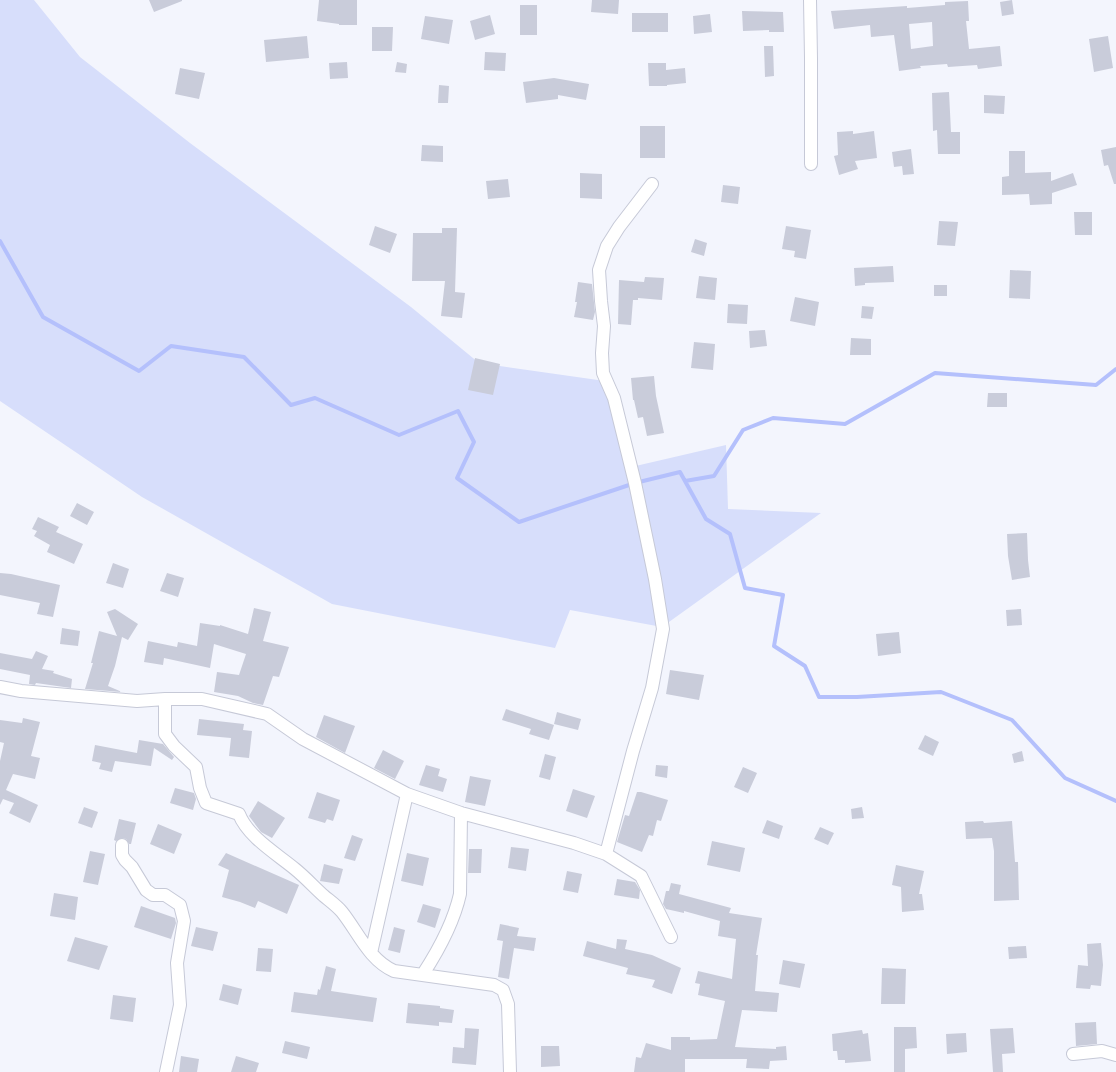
<svg xmlns="http://www.w3.org/2000/svg" width="1116" height="1072" viewBox="0 0 1116 1072" font-family="'Source Sans 3',sans-serif">
<style>
.green{fill:#d7defb}
.lines{fill:none;stroke-linecap:round;stroke-linejoin:round}
.stream{stroke:#b4c0fc;stroke-width:4}
.building{fill:#c9ccda;fill-rule:evenodd}
.minor-casing{stroke:#c6c9d7;stroke-width:14}
.minor{stroke:#fff;stroke-width:12}
</style>
<rect width="100%" height="100%" fill="#f3f5fd"/>
<path class="green" d="M 0,0 L 34,0 L 80,57 L 190,143 L 411,307 L 479,363 L 605,381 L 627,468 L 726,445 L 728,509 L 821,513 L 662,627 L 570,610 L 555,648 L 332,604 L 142,497 L 0,401 Z"/>
<g class="lines">
<path class="stream" d="M 0,241 L 43,317 L 139,371 L 171,346 L 244,357 L 291,405 L 315,398 L 399,435 L 458,411 L 474,442 L 457,478 L 519,522 L 635,483 L 680,472 L 706,519 L 730,534 L 745,588 L 783,595 L 774,646 L 805,666 L 819,697 L 857,697 L 941,692 L 1012,720 L 1065,778 L 1116,801
M 685,481 L 714,476 L 743,430 L 773,418 L 845,424 L 935,373 L 1096,385 L 1116,369"/>
</g>
<path class="building" d="M 149,0 L 182,0 L 182,1 L 154,12 Z
M 319,0 L 357,0 L 357,25 L 339,25 L 339,24 L 317,21 Z
M 592,0 L 619,0 L 618,14 L 591,12 Z
M 1012,0 L 1014,14 L 1002,16 L 1000,2 Z
M 968,1 L 969,21 L 966,21 L 969,49 L 1000,46 L 1002,66 L 978,69 L 977,65 L 948,67 L 947,64 L 920,66 L 921,68 L 899,71 L 894,35 L 871,37 L 870,25 L 834,29 L 831,11 L 907,6 L 907,8 L 945,5 L 945,2 ZM 932,22 L 933,46 L 911,49 L 909,24 Z
M 520,5 L 537,5 L 537,35 L 520,35 Z
M 742,11 L 783,12 L 784,32 L 769,32 L 769,30 L 743,31 Z
M 632,13 L 668,13 L 668,32 L 632,32 Z
M 710,14 L 712,32 L 694,34 L 693,16 Z
M 490,15 L 495,34 L 475,40 L 470,21 Z
M 425,16 L 453,20 L 449,44 L 421,39 Z
M 372,27 L 393,27 L 392,51 L 372,51 Z
M 307,36 L 309,58 L 266,62 L 264,40 Z
M 1108,36 L 1113,68 L 1094,72 L 1089,39 Z
M 764,46 L 773,46 L 774,76 L 765,77 Z
M 485,52 L 506,53 L 505,71 L 484,70 Z
M 347,62 L 348,78 L 330,79 L 329,63 Z
M 397,62 L 407,64 L 406,73 L 395,72 Z
M 648,63 L 666,63 L 666,70 L 685,68 L 686,83 L 667,85 L 667,86 L 649,86 Z
M 180,68 L 205,73 L 199,99 L 175,94 Z
M 554,78 L 589,84 L 586,100 L 558,95 L 558,99 L 526,103 L 523,82 Z
M 439,85 L 449,86 L 448,103 L 438,103 Z
M 949,92 L 951,132 L 960,132 L 960,154 L 938,154 L 937,130 L 933,131 L 932,93 Z
M 984,95 L 1005,96 L 1004,114 L 984,113 Z
M 640,126 L 665,126 L 665,158 L 640,158 Z
M 853,131 L 853,134 L 874,131 L 877,158 L 855,161 L 858,169 L 839,175 L 834,156 L 838,155 L 837,132 Z
M 422,145 L 443,146 L 443,162 L 421,161 Z
M 1116,147 L 1116,184 L 1114,184 L 1108,165 L 1104,166 L 1101,150 Z
M 911,149 L 914,174 L 903,175 L 902,166 L 894,167 L 892,152 Z
M 1009,151 L 1025,151 L 1025,173 L 1051,172 L 1051,181 L 1073,173 L 1077,185 L 1052,193 L 1052,204 L 1030,205 L 1029,194 L 1002,195 L 1002,177 L 1009,176 Z
M 580,173 L 602,174 L 602,199 L 580,198 Z
M 508,179 L 510,197 L 488,199 L 486,181 Z
M 723,185 L 740,187 L 738,204 L 721,202 Z
M 1074,212 L 1092,212 L 1092,235 L 1075,235 Z
M 939,221 L 958,222 L 955,246 L 937,245 Z
M 375,226 L 397,234 L 390,253 L 369,245 Z
M 786,226 L 811,230 L 806,259 L 794,257 L 795,251 L 782,249 Z
M 442,228 L 457,228 L 455,292 L 465,293 L 462,318 L 441,316 L 445,281 L 412,281 L 413,233 L 442,233 Z
M 695,239 L 707,243 L 704,256 L 691,252 Z
M 893,266 L 894,282 L 865,283 L 865,285 L 855,286 L 854,268 Z
M 1010,270 L 1031,271 L 1030,299 L 1009,298 Z
M 699,276 L 717,278 L 715,300 L 696,298 Z
M 645,277 L 664,278 L 662,300 L 638,298 L 638,300 L 633,300 L 631,325 L 618,324 L 619,280 L 644,282 Z
M 578,282 L 592,284 L 595,312 L 593,320 L 574,317 L 577,302 L 575,302 Z
M 934,285 L 947,285 L 947,296 L 934,296 Z
M 795,297 L 819,302 L 815,326 L 790,321 Z
M 728,304 L 748,305 L 747,324 L 727,323 Z
M 862,306 L 874,307 L 872,319 L 861,318 Z
M 765,330 L 767,346 L 750,348 L 749,331 Z
M 851,338 L 871,339 L 871,355 L 850,355 Z
M 694,342 L 715,344 L 713,370 L 691,368 Z
M 475,358 L 500,364 L 493,395 L 468,390 Z
M 654,376 L 656,396 L 664,433 L 647,436 L 643,417 L 638,418 L 634,400 L 633,400 L 631,378 Z
M 988,393 L 1007,393 L 1007,407 L 987,407 Z
M 77,503 L 94,512 L 87,525 L 70,516 Z
M 38,517 L 59,527 L 56,532 L 83,544 L 74,564 L 47,552 L 50,545 L 34,536 L 37,531 L 32,529 Z
M 1027,533 L 1028,560 L 1030,577 L 1012,580 L 1008,556 L 1007,534 Z
M 113,563 L 129,569 L 123,588 L 106,583 Z
M 0,573 L 11,574 L 60,585 L 53,617 L 37,614 L 40,603 L 0,595 Z
M 167,573 L 184,578 L 178,597 L 160,591 Z
M 254,608 L 271,612 L 263,641 L 289,647 L 279,677 L 273,676 L 263,705 L 253,703 L 238,696 L 214,692 L 217,672 L 239,675 L 246,654 L 214,644 L 210,668 L 164,658 L 163,665 L 144,662 L 148,641 L 177,647 L 178,642 L 197,646 L 200,623 L 220,626 L 220,625 L 248,634 Z
M 115,609 L 138,624 L 128,640 L 122,637 L 115,666 L 108,686 L 122,692 L 85,689 L 93,663 L 91,663 L 99,631 L 117,636 L 107,612 Z
M 1021,609 L 1022,625 L 1007,626 L 1006,610 Z
M 62,628 L 80,631 L 78,646 L 60,644 Z
M 899,632 L 901,653 L 878,656 L 876,634 Z
M 36,651 L 48,656 L 42,669 L 54,671 L 53,673 L 72,679 L 71,688 L 36,683 L 35,685 L 29,684 L 30,675 L 0,669 L 0,653 L 32,659 Z
M 670,670 L 704,675 L 699,700 L 666,694 Z
M 506,709 L 554,725 L 549,740 L 529,734 L 531,729 L 502,720 Z
M 557,712 L 581,719 L 578,730 L 554,724 Z
M 324,715 L 355,726 L 345,753 L 316,737 Z
M 23,718 L 40,722 L 31,756 L 40,758 L 35,779 L 13,774 L 6,790 L 38,805 L 30,823 L 9,813 L 14,803 L 3,799 L 0,805 L 0,761 L 4,743 L 0,742 L 0,720 L 22,723 Z
M 199,719 L 244,724 L 243,730 L 252,731 L 249,758 L 229,756 L 231,738 L 197,735 Z
M 925,735 L 939,742 L 933,756 L 918,749 Z
M 139,740 L 163,744 L 174,757 L 172,760 L 154,748 L 151,766 L 115,761 L 112,772 L 99,769 L 101,763 L 92,761 L 95,745 L 137,753 Z
M 383,750 L 404,761 L 395,779 L 374,768 Z
M 1022,751 L 1024,761 L 1014,763 L 1012,754 Z
M 545,754 L 556,757 L 550,780 L 539,777 Z
M 426,765 L 440,769 L 438,776 L 447,779 L 443,792 L 419,785 Z
M 656,765 L 668,766 L 667,778 L 655,776 Z
M 743,767 L 757,773 L 748,793 L 734,787 Z
M 470,776 L 491,780 L 485,806 L 465,802 Z
M 175,788 L 194,793 L 196,799 L 193,810 L 170,803 Z
M 573,789 L 595,796 L 587,818 L 566,811 Z
M 317,792 L 340,800 L 333,821 L 327,819 L 325,823 L 308,818 Z
M 637,792 L 641,792 L 668,800 L 661,821 L 657,820 L 653,836 L 649,835 L 642,852 L 617,842 L 625,815 L 629,816 Z
M 258,801 L 285,818 L 272,838 L 261,832 L 249,816 Z
M 84,807 L 98,812 L 92,828 L 78,823 Z
M 862,807 L 864,818 L 852,819 L 851,809 Z
M 119,819 L 136,823 L 131,844 L 129,844 L 126,839 L 122,838 L 116,841 L 114,840 Z
M 767,820 L 783,826 L 779,839 L 762,833 Z
M 983,821 L 984,823 L 1012,821 L 1015,862 L 1018,862 L 1019,900 L 994,901 L 994,851 L 992,838 L 966,839 L 965,822 Z
M 158,824 L 182,834 L 174,854 L 150,844 Z
M 820,827 L 834,833 L 828,845 L 814,839 Z
M 352,835 L 363,839 L 355,861 L 344,858 Z
M 712,841 L 745,848 L 740,872 L 707,865 Z
M 511,847 L 529,849 L 526,871 L 508,868 Z
M 469,849 L 482,849 L 481,873 L 468,873 Z
M 90,851 L 105,854 L 98,885 L 83,882 Z
M 226,853 L 299,885 L 287,914 L 258,901 L 255,908 L 240,902 L 222,897 L 229,870 L 218,865 Z
M 407,853 L 429,858 L 423,886 L 401,881 Z
M 324,864 L 343,869 L 339,884 L 320,881 Z
M 896,865 L 924,871 L 919,894 L 922,894 L 924,910 L 902,912 L 901,887 L 892,885 Z
M 567,871 L 582,874 L 578,893 L 563,890 Z
M 617,879 L 635,882 L 640,890 L 639,899 L 614,895 Z
M 671,883 L 681,885 L 679,894 L 731,908 L 729,913 L 762,918 L 756,955 L 758,955 L 755,991 L 779,993 L 777,1012 L 742,1010 L 735,1047 L 776,1049 L 776,1047 L 786,1046 L 787,1060 L 770,1061 L 769,1069 L 746,1068 L 747,1059 L 685,1059 L 685,1072 L 634,1072 L 636,1057 L 641,1058 L 646,1043 L 671,1050 L 671,1037 L 690,1037 L 690,1040 L 717,1039 L 725,1001 L 698,995 L 700,984 L 695,983 L 698,971 L 732,979 L 736,939 L 718,936 L 720,921 L 684,911 L 684,913 L 666,909 L 663,904 L 666,891 L 669,891 Z
M 54,893 L 78,897 L 75,920 L 50,916 Z
M 423,904 L 441,909 L 435,928 L 417,922 Z
M 141,906 L 175,918 L 176,923 L 171,939 L 134,927 Z
M 500,924 L 519,928 L 517,936 L 536,938 L 534,951 L 514,948 L 509,979 L 498,977 L 503,941 L 497,940 Z
M 196,927 L 218,932 L 213,951 L 191,946 Z
M 394,927 L 405,930 L 400,953 L 388,950 Z
M 75,937 L 108,946 L 99,970 L 67,961 Z
M 617,939 L 627,940 L 625,949 L 652,955 L 681,968 L 672,994 L 652,987 L 655,980 L 626,974 L 628,968 L 583,956 L 587,941 L 616,949 Z
M 1101,943 L 1103,965 L 1101,986 L 1091,985 L 1090,989 L 1076,988 L 1078,965 L 1088,966 L 1087,944 Z
M 1026,946 L 1027,958 L 1009,959 L 1008,947 Z
M 258,948 L 273,949 L 271,972 L 256,971 Z
M 783,960 L 805,964 L 800,988 L 779,984 Z
M 326,966 L 336,969 L 331,991 L 377,998 L 373,1022 L 291,1012 L 294,992 L 317,995 L 318,989 L 320,990 Z
M 882,968 L 906,969 L 905,1004 L 881,1004 Z
M 223,984 L 242,989 L 238,1005 L 219,1000 Z
M 113,995 L 136,998 L 133,1022 L 110,1019 Z
M 408,1003 L 440,1006 L 440,1008 L 454,1010 L 452,1023 L 439,1022 L 439,1026 L 406,1023 Z
M 1096,1022 L 1097,1044 L 1076,1046 L 1075,1023 Z
M 894,1027 L 916,1027 L 917,1048 L 905,1049 L 905,1072 L 894,1072 Z
M 465,1028 L 479,1029 L 476,1065 L 452,1063 L 453,1047 L 464,1048 Z
M 1013,1028 L 1015,1053 L 1002,1054 L 1003,1072 L 993,1072 L 990,1029 Z
M 862,1030 L 863,1034 L 868,1033 L 871,1061 L 845,1063 L 845,1060 L 838,1060 L 837,1051 L 833,1051 L 832,1034 Z
M 966,1033 L 967,1052 L 947,1054 L 946,1034 Z
M 285,1041 L 310,1047 L 307,1059 L 282,1053 Z
M 541,1046 L 559,1046 L 560,1066 L 541,1067 Z
M 181,1056 L 199,1059 L 197,1072 L 179,1072 Z
M 236,1056 L 259,1063 L 256,1072 L 231,1072 Z"/>
<g class="lines">
<g class="minor-casing">
<path id="minor" d="M 810,0 L 811,58 L 811,164
M 0,687 L 21,691 L 137,701 L 165,699 L 202,699 L 267,714 L 303,739 L 407,794 L 461,813 L 574,843 L 606,854 L 641,876 L 671,937
M 165,699 L 165,734 L 174,746 L 196,767 L 200,788 L 206,803 L 239,814 C 248,837 277,854 295,869 C 305,877 314,887 324,896 C 330,901 337,906 342,912 C 358,932 369,960 394,971 L 494,985 L 503,990 L 508,1004 L 510,1072
M 122,845 L 122,855 L 125,860 L 132,867 L 146,890 L 153,895 L 165,895 L 180,905 L 184,921 L 177,963 L 180,1005 L 166,1072
M 606,854 L 633,751 L 652,688 L 663,629 L 655,579 L 635,483 L 614,398 L 603,373 L 602,353 L 604,326 L 601,301 L 599,270 L 607,246 L 619,227 L 652,184
M 371,953 L 407,794
M 423,974 C 438,951 454,921 460,894 L 461,813
M 1073,1054 L 1102,1051 L 1116,1055"/>
</g>
<use href="#minor" class="minor"/>
</g>
</svg>
